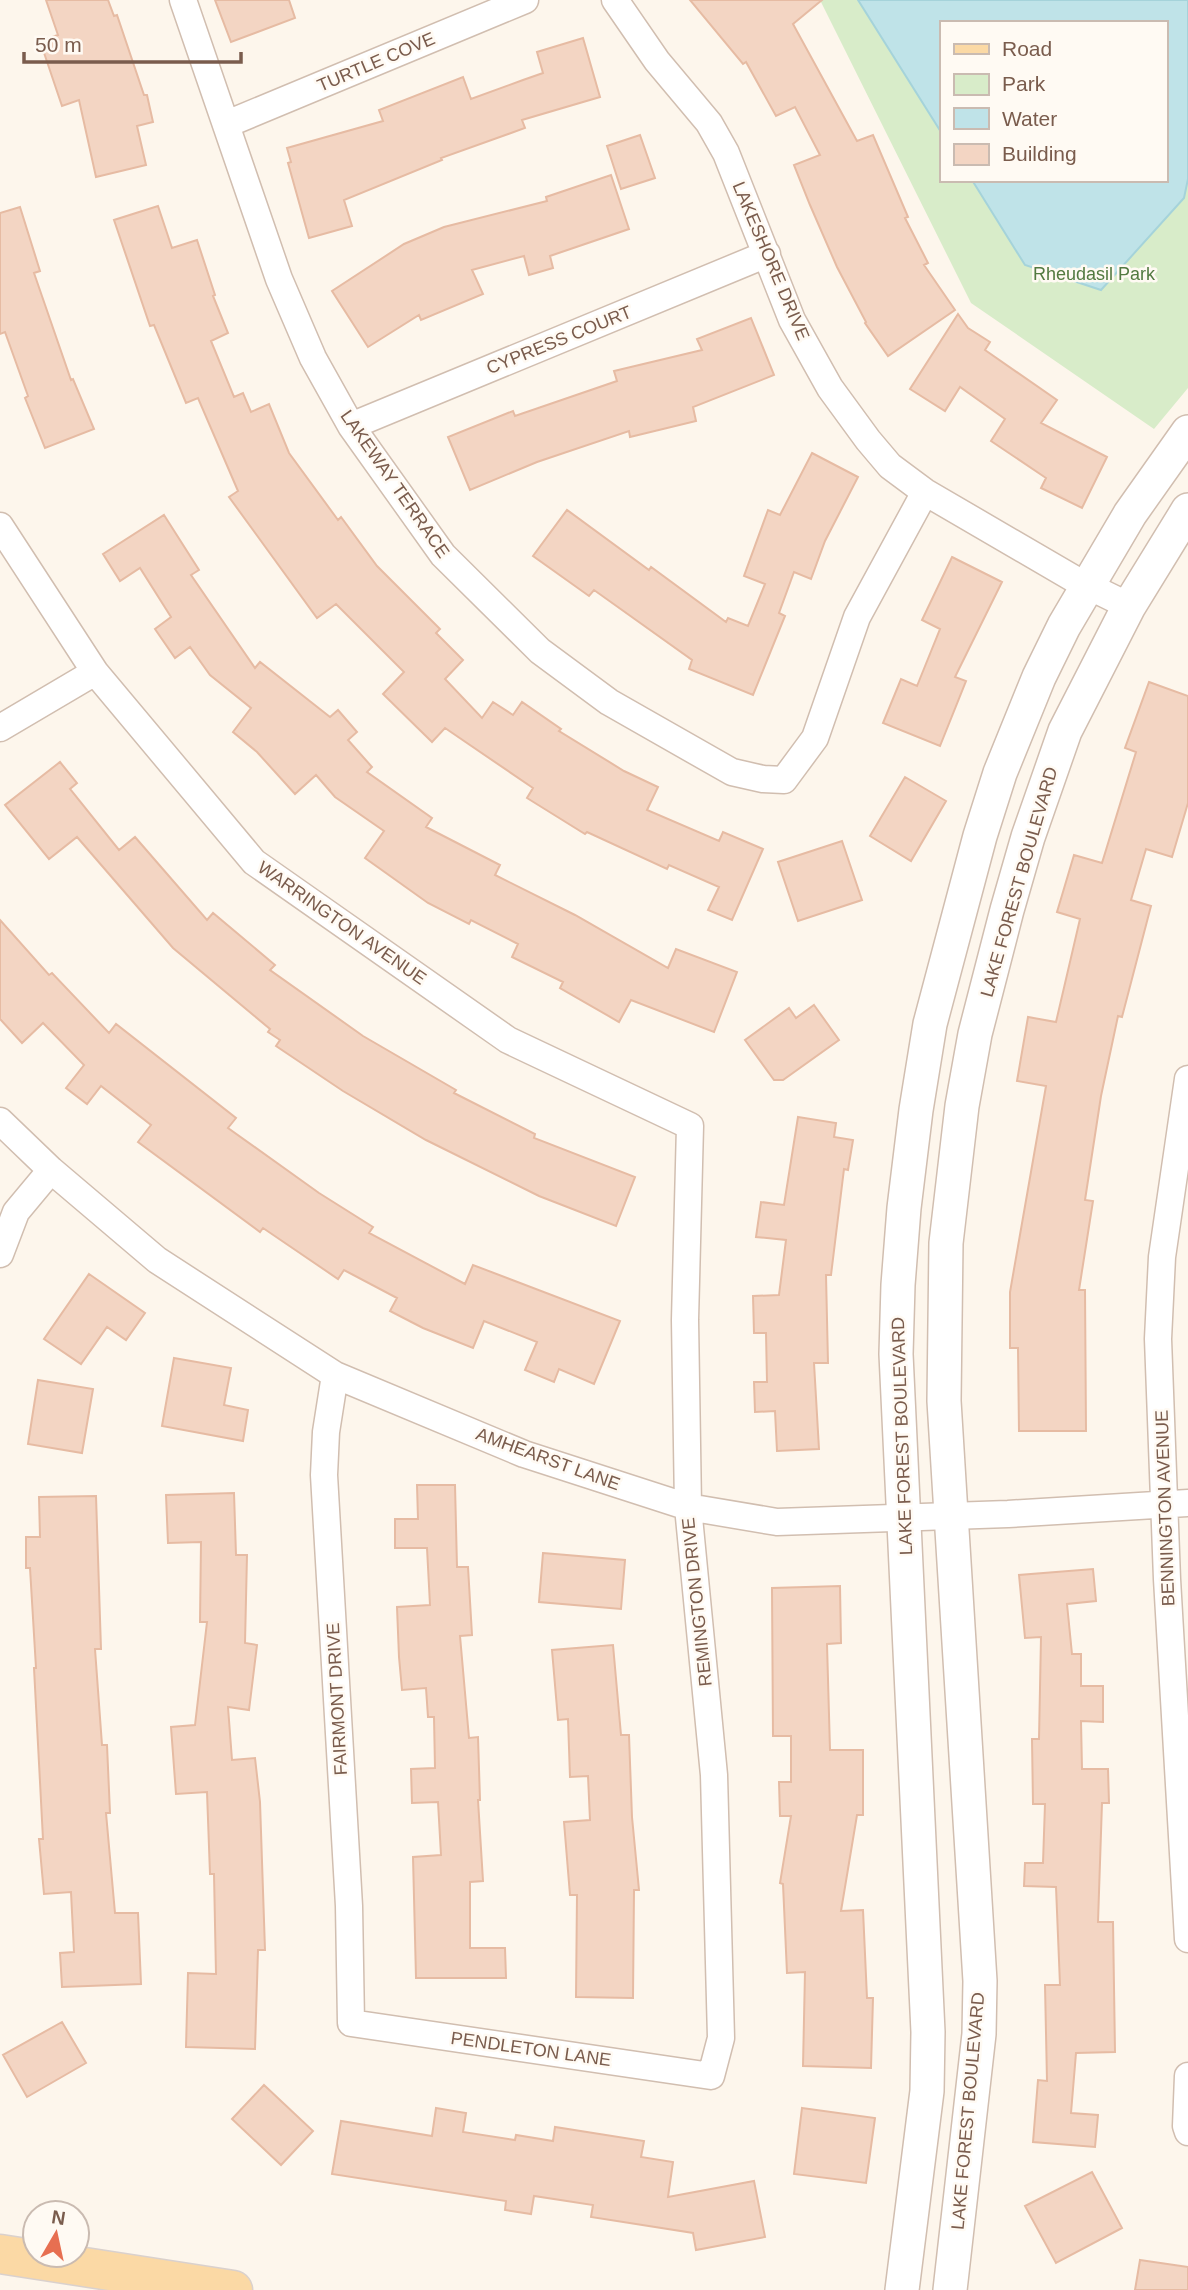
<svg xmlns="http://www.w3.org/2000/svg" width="1188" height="2290" viewBox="0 0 1188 2290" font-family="Arial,sans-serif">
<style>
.green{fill:#d8ecc9;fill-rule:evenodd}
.water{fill:#bfe3e8;stroke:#a5d3da;stroke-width:2}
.building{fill:#f3d5c3;stroke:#e6bba3;stroke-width:2}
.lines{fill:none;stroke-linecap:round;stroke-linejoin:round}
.minor-casing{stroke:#d1beb0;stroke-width:29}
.tertiary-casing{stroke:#d1beb0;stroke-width:36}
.primary-casing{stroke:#dad1cd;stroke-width:41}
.minor{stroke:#fff;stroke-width:26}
.tertiary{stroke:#fff;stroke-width:33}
.primary{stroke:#fbd9a5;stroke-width:38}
.labels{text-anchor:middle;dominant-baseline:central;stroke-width:5;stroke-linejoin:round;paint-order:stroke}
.street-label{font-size:18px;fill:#7a5c4d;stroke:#fffaf3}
.park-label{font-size:18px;fill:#537a41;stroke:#fffaf3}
</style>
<rect width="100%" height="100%" fill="#fdf6ec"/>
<path class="green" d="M 820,0 L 1188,0 L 1188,388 L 1154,429 L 971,303 ZM 941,23 L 1165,23 L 1165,180 L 941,180 Z"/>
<path class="water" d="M 858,0 L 1188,0 L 1188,179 L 1184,198 L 1101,290 L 1025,265 L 972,180 L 1165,180 L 1165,23 L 941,23 L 941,132 Z"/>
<path class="building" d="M 46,0 L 108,0 L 114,16 L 117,15 L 144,95 L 147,95 L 153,122 L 137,126 L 146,165 L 96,177 L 79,100 L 62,106 L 40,41 L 58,35 Z
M 215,0 L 289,0 L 295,18 L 231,42 Z
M 690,0 L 822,0 L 793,24 L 857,141 L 873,135 L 908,217 L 905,218 L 928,263 L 924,265 L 955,310 L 888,356 L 865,323 L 866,322 L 837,267 L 810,205 L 794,165 L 820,155 L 795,107 L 776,116 L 746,62 L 743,64 Z
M 583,38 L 600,97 L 522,120 L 525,128 L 441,158 L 442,160 L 344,200 L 352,226 L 309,238 L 288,163 L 291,162 L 287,148 L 383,121 L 379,110 L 463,77 L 471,99 L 523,80 L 543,73 L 537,52 Z
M 640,135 L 655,178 L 621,189 L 607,146 Z
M 611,175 L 629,229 L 550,256 L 553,268 L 529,275 L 524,256 L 472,270 L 483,294 L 421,320 L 419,315 L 368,347 L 332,291 L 404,244 L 444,227 L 547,201 L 546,197 Z
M 158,206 L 172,248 L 197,240 L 215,295 L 213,296 L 228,333 L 211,341 L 234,397 L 243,393 L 251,412 L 269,404 L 289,453 L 338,520 L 341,517 L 377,566 L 440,629 L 436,633 L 463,660 L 445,679 L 482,718 L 493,702 L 513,715 L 522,702 L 561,729 L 559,731 L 624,771 L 658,787 L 647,810 L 719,841 L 723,832 L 763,849 L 732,920 L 708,910 L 719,887 L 669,865 L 667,869 L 587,832 L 585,834 L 527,798 L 533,788 L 445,728 L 432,742 L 383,694 L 404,672 L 336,604 L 317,618 L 229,497 L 238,491 L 198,398 L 186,403 L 154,325 L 150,326 L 114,220 Z
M 20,207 L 40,271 L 34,273 L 71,380 L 73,379 L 94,429 L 45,448 L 25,398 L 28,396 L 5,332 L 0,334 L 0,213 Z
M 958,314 L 968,328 L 990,342 L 985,350 L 1057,400 L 1041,423 L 1107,457 L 1082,508 L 1041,488 L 1046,478 L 991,441 L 1005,419 L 960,387 L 945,411 L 910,389 Z
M 751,318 L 774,375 L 693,407 L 696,421 L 630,437 L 629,431 L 537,462 L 470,490 L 448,437 L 513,411 L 515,416 L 617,381 L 614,371 L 702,350 L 697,339 Z
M 812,453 L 858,477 L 825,541 L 811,579 L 794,572 L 779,613 L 785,616 L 753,695 L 689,669 L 692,660 L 594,590 L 589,596 L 533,556 L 567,510 L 649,570 L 651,567 L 726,622 L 728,618 L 748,626 L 765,584 L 744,576 L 768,510 L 780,515 Z
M 164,515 L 199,570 L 191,575 L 255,668 L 260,662 L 330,717 L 338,710 L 357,732 L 348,740 L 372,767 L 367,772 L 432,818 L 426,827 L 500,865 L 495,875 L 575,915 L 668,968 L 676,949 L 737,972 L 714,1032 L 631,1000 L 619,1022 L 560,988 L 563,982 L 512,957 L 518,944 L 471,920 L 469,924 L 428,903 L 365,858 L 384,831 L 335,797 L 316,775 L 295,794 L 257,752 L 233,732 L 251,708 L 210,675 L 190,647 L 175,658 L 155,629 L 171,617 L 140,568 L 120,581 L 103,554 Z
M 952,557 L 1002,582 L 955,677 L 966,681 L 940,746 L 883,723 L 901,679 L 917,686 L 940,629 L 922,620 Z
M 1149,682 L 1188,696 L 1188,803 L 1172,857 L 1146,849 L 1131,900 L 1151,906 L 1122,1017 L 1118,1016 L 1101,1096 L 1085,1200 L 1093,1201 L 1079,1290 L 1085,1290 L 1086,1431 L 1019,1431 L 1018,1348 L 1010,1348 L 1010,1292 L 1046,1086 L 1017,1081 L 1028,1017 L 1056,1022 L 1080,919 L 1057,912 L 1074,855 L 1102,863 L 1136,752 L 1125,748 Z
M 60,762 L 77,783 L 70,789 L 119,850 L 135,837 L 207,920 L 213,913 L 275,965 L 270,970 L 363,1036 L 456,1090 L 454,1093 L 535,1134 L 534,1138 L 635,1177 L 616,1226 L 539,1196 L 426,1140 L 343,1091 L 276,1046 L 280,1040 L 268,1032 L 270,1029 L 173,948 L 77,837 L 49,859 L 5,805 Z
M 905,777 L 946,801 L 911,861 L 870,836 Z
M 842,841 L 862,900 L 798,921 L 778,862 Z
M 0,920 L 49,975 L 52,973 L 109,1033 L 116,1024 L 236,1118 L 228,1128 L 319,1193 L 373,1227 L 369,1233 L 465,1284 L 473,1265 L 620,1321 L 594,1384 L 559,1369 L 554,1382 L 525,1370 L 537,1342 L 484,1321 L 473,1348 L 423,1328 L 390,1311 L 397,1298 L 344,1270 L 338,1279 L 263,1228 L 260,1232 L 138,1142 L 151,1125 L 101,1086 L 87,1104 L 66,1088 L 84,1065 L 43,1023 L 22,1043 L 0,1019 Z
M 814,1005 L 839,1040 L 783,1080 L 774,1080 L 745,1040 L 789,1008 L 796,1018 Z
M 798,1117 L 836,1123 L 834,1137 L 853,1140 L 848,1170 L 844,1169 L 831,1275 L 826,1275 L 828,1363 L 814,1363 L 819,1449 L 777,1451 L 775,1411 L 755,1412 L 754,1382 L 767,1382 L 766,1333 L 754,1333 L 753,1296 L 779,1295 L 786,1240 L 756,1237 L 761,1202 L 784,1205 Z
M 89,1274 L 145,1313 L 126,1340 L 107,1327 L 81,1364 L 44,1339 Z
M 174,1358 L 231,1368 L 224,1405 L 248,1410 L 243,1441 L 162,1426 Z
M 38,1380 L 93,1389 L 82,1453 L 28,1444 Z
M 417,1485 L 455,1485 L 457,1567 L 468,1567 L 472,1635 L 460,1636 L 469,1738 L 478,1737 L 480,1800 L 478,1800 L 483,1881 L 470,1882 L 470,1948 L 505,1948 L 506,1978 L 416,1978 L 413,1857 L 441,1855 L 438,1802 L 412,1803 L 411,1769 L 435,1768 L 434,1717 L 428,1717 L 426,1688 L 402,1690 L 399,1657 L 397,1607 L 430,1605 L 427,1548 L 395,1548 L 395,1519 L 418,1519 Z
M 234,1493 L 236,1555 L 247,1555 L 245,1643 L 257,1645 L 249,1710 L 228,1707 L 232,1760 L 255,1758 L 260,1802 L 265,1950 L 258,1950 L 255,2049 L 186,2047 L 188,1973 L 216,1974 L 214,1874 L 210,1874 L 207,1792 L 176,1794 L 171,1727 L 195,1725 L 207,1622 L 200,1622 L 201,1542 L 168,1543 L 166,1495 Z
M 96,1496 L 101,1649 L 95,1649 L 102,1745 L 107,1745 L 110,1813 L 106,1813 L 115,1913 L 138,1913 L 141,1984 L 62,1987 L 60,1953 L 74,1952 L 71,1892 L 44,1894 L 39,1839 L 43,1839 L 34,1668 L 36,1668 L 30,1568 L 26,1568 L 26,1537 L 40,1537 L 39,1497 Z
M 543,1553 L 625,1560 L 621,1609 L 539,1602 Z
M 1093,1569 L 1096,1601 L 1067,1604 L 1072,1654 L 1081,1654 L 1081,1686 L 1103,1686 L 1103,1722 L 1081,1721 L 1082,1769 L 1108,1769 L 1109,1803 L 1102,1803 L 1098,1922 L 1113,1922 L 1115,2052 L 1076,2053 L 1071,2113 L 1098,2115 L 1095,2147 L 1033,2142 L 1038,2080 L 1047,2081 L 1045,1985 L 1060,1985 L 1056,1887 L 1024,1886 L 1025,1863 L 1043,1863 L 1045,1804 L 1033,1804 L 1032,1739 L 1039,1739 L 1041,1637 L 1025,1638 L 1019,1575 Z
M 840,1586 L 841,1643 L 827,1644 L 830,1750 L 863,1750 L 863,1815 L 857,1815 L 841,1911 L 863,1910 L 867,1998 L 873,1998 L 871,2068 L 803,2066 L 805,1972 L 787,1973 L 783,1884 L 780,1883 L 791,1816 L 780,1816 L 779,1782 L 791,1782 L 791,1736 L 773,1736 L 772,1588 Z
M 613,1645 L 621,1735 L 629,1735 L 632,1817 L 639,1890 L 634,1890 L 633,1998 L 576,1997 L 577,1895 L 570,1895 L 564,1822 L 590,1820 L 588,1776 L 570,1777 L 568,1719 L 558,1720 L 552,1650 Z
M 62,2022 L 86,2063 L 27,2097 L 3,2055 Z
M 264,2085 L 313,2131 L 281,2165 L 232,2119 Z
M 436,2108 L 466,2113 L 463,2132 L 515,2140 L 516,2135 L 553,2141 L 555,2127 L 644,2141 L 641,2157 L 673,2162 L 668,2197 L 754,2181 L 765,2237 L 696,2250 L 693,2233 L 591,2217 L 593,2205 L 534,2196 L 531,2214 L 505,2210 L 506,2201 L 332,2174 L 341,2121 L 432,2136 Z
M 802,2108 L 875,2118 L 866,2183 L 794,2174 Z
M 1092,2172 L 1122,2228 L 1056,2263 L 1025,2206 Z
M 1140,2260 L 1188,2267 L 1188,2290 L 1135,2290 Z"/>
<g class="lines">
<g class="minor-casing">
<path id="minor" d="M 183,0 L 279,279 L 313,358 L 351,426 L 443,555 L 540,651 L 609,702 L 732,772 L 763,779 L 784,780 L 815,738 L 857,617 L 925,492
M 615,0 L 657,61 L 709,123 L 726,153 L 792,320 L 830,388 L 868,440 L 890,466 L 925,492 L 1076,580 L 1129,606
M 227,124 L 525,0
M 351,426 L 767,254
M 0,526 L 95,672 L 254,862 L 508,1040 L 690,1126 L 685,1320 L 688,1507 L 714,1775 L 721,2038 L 711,2076 L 351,2023 L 349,1906 L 324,1475 L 326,1432 L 335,1375
M 0,728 L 95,672
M 1188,1079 L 1162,1257 L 1158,1339 L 1167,1579 L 1188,1939
M 0,1121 L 51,1170 L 157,1260 L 335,1375 L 524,1454 L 688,1507 L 777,1522 L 1008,1514 L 1188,1503
M 0,1254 L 16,1212 L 51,1170
M 1188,2076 L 1186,2126 L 1188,2132"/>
</g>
<g class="tertiary-casing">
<path id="tertiary" d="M 902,2290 L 927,2091 L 928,2032 L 896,1354 L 898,1285 L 904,1208 L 916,1110 L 930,1024 L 980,836 L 1000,773 L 1039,677 L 1064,626 L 1130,514 L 1188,432
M 950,2290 L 979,2034 L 980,1981 L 944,1401 L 946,1243 L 962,1106 L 975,1034 L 1007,910 L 1028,837 L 1065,731 L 1129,606 L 1188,510"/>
</g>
<g class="primary-casing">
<path id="primary" d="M 0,2254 L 233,2290"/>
</g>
<use href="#minor" class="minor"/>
<use href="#tertiary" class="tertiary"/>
<use href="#primary" class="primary"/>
</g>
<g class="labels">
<g class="street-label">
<text transform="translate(376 62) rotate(-23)">TURTLE COVE</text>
<text transform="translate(771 261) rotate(67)">LAKESHORE DRIVE</text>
<text transform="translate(559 340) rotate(-22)">CYPRESS COURT</text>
<text transform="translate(395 484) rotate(55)">LAKEWAY TERRACE</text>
<text transform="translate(1019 882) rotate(-74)">LAKE FOREST BOULEVARD</text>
<text transform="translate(342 923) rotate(35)">WARRINGTON AVENUE</text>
<text transform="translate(902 1436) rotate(-92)">LAKE FOREST BOULEVARD</text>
<text transform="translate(548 1459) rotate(20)">AMHEARST LANE</text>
<text transform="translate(1165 1508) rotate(-92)">BENNINGTON AVENUE</text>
<text transform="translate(697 1602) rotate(-96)">REMINGTON DRIVE</text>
<text transform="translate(337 1699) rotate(-93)">FAIRMONT DRIVE</text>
<text transform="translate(531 2049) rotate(8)">PENDLETON LANE</text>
<text transform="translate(968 2111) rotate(-85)">LAKE FOREST BOULEVARD</text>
</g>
<g class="park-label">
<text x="1094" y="274">Rheudasil Park</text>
</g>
</g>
<rect x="940" y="21" width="228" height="161" fill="#fffaf3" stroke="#cabbb1" stroke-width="2"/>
<rect x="954" y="44" width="35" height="10" fill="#fbd9a5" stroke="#cabbb1" stroke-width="2"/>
<text x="1002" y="56" font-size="21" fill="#7a5c4d">Road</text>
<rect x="954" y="74" width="35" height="21" fill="#d8ecc9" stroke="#cabbb1" stroke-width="2"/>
<text x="1002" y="91" font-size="21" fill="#7a5c4d">Park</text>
<rect x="954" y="108" width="35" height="21" fill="#bfe3e8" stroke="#cabbb1" stroke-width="2"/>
<text x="1002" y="126" font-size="21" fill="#7a5c4d">Water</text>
<rect x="954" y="144" width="35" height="21" fill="#f3d5c3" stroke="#cabbb1" stroke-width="2"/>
<text x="1002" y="161" font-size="21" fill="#7a5c4d">Building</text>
<g transform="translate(56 2234) rotate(9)"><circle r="33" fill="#fffaf3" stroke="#cabbb1" stroke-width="2"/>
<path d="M0-5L12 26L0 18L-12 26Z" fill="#e76f51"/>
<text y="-10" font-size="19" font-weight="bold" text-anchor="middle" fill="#7a5c4d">N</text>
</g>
<path d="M24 52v10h217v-10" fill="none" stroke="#7a5c4d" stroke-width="3.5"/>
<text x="35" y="52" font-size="21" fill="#7a5c4d" stroke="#fffaf3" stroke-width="5" paint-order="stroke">50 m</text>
</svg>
